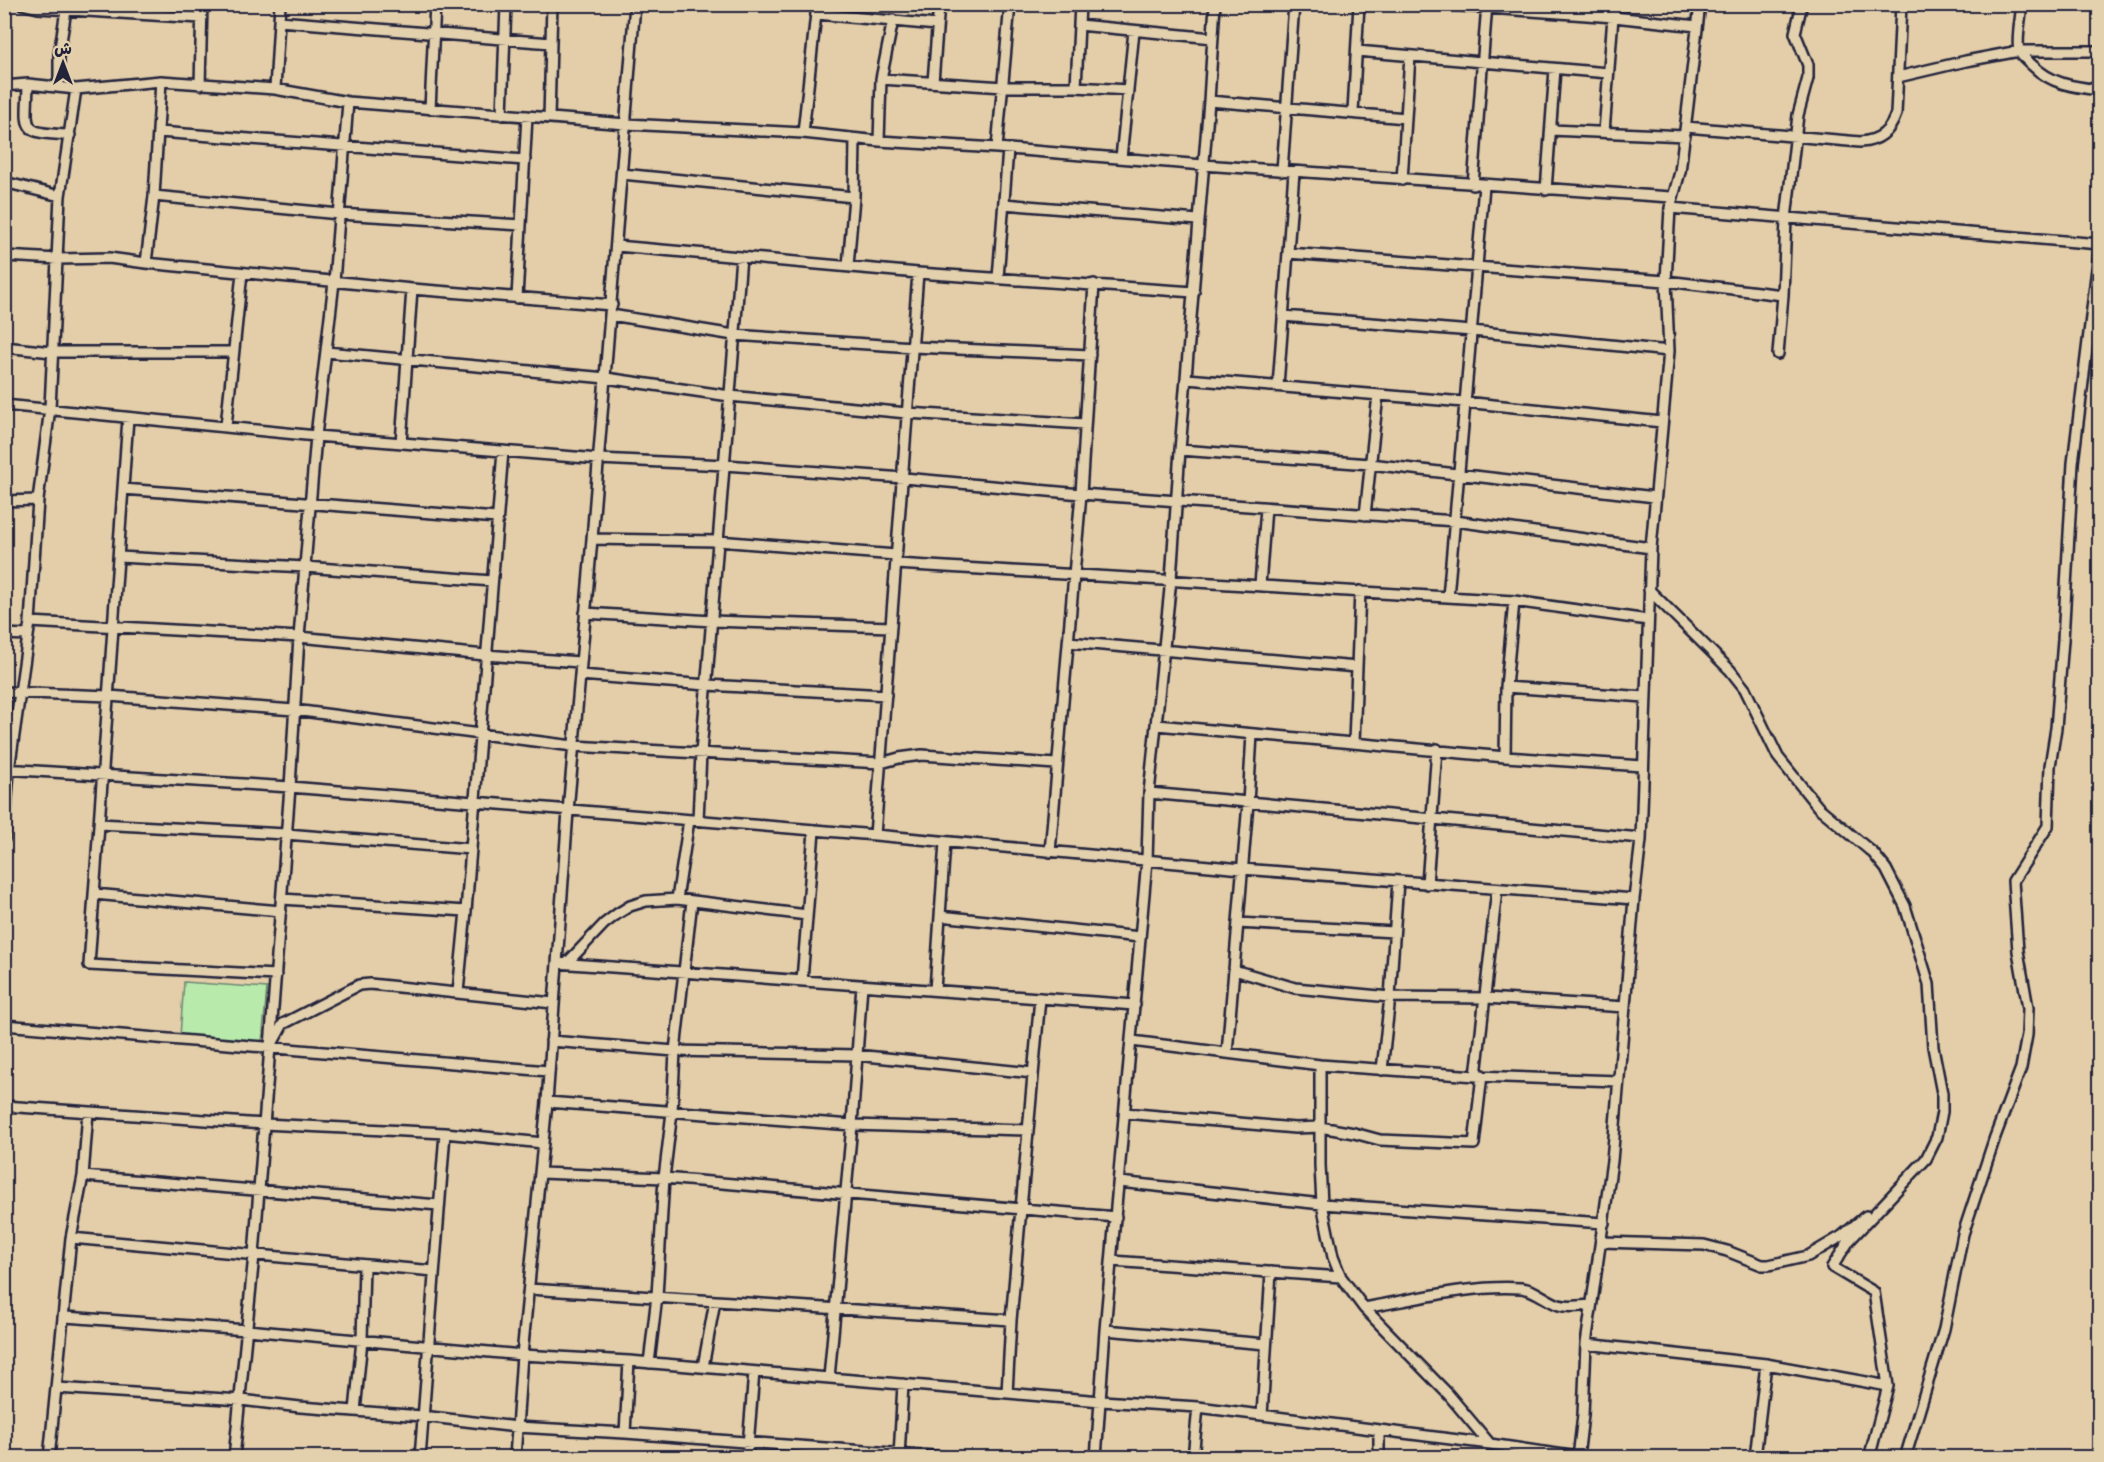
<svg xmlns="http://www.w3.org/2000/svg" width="2104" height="1462" viewBox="0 0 2104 1462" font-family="Dekko,'Playpen Sans Arabic',sans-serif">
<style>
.green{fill:#b8ebab;stroke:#6d8673;stroke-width:1.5}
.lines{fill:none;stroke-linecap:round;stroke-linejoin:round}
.minor-casing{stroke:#22223b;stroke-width:14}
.minor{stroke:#e3d1ae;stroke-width:9}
</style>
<rect width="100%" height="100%" fill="#e3cea9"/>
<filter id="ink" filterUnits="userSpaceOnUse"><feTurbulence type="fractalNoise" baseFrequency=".0167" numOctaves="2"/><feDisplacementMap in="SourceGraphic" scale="12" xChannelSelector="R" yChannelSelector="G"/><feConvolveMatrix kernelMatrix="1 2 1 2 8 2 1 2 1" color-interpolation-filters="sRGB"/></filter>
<g filter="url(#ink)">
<path class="green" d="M 184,982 L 267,988 L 262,1042 L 180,1036 Z"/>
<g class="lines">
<g class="minor-casing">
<path id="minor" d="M 22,4 L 38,8 L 201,18
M 1434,4 L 1614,17 L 1697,26
M 2022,4 C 2021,16 2016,40 2019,51 C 2021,56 2028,61 2032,65 C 2051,84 2073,87 2100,90
M 817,14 L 937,25
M 279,21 L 551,43
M 1079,25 L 1213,38
M 1357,51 L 1608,73
M 1898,77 L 1966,61 L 2019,51 L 2100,51
M 881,79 L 1004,87 L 1076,87 L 1128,90
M 933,82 L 939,4
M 28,84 C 27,130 19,133 70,135
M 200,85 L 202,4
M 4,86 L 28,84 L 76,89 L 161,81 L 275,89 L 348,102 L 626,124 L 803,133 L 879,141 L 997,148 L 1203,165 L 1671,197
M 59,86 L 59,54 L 67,4
M 1076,87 L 1080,4
M 275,89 L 280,4
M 1209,101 L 1406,118
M 430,109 L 435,4
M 1353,112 L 1359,4
M 502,115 L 506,4
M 549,118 L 552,4
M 1686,127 L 1860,142 C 1879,141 1890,132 1896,114 L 1901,4
M 1551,130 L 1685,136
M 159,132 L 525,160
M 1604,132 L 1614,4
M 803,133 L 817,4
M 879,141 L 881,79 L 893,20
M 997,148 L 1010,4
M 1121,158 L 1134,31
M 1282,171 L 1294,4
M 622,174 L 854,197
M 1402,180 L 1410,56
M 4,182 L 60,196
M 1473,185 L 1487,4
M 1546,190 L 1555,69
M 154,196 L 339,214 L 521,225
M 1004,204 L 1198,220
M 1670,208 L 2100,244 L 2073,463 L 2063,640 L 2056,728 L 2050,766 L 2048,826 L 2013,881 L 2018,951 L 2028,1008 L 2027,1035 L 2021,1068 L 1995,1137 L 1963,1234 L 1944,1329 L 1905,1458
M 617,246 L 918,273 L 1194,292
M 1288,253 L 1666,281 L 1783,295
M 4,256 L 58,259 L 109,258 L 146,263 L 412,289 L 612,305
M 146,263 L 154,196 L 161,81
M 848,266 L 854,197 L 855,139
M 998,278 L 1008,149
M 517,298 L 527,116
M 611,315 L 734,335 L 913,347 L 1090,355
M 1283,316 L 1472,331 L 1669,351
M 4,347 L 52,352 L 233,352
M 326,352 L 606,378 L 730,396 L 907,413 L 1085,424
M 1778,354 L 1783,295 L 1786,219 L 1798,115 L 1808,78 L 1808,65 L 1795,33 L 1802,4
M 1187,379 L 1464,402 L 1662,422
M 1278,386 L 1294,172
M 4,405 L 316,436 L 599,459 L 725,465 L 904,478 L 1081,494 L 1455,521 L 1651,548
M 128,418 L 89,965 L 276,975
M 226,426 L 242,273
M 401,443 L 412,289
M 1180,450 L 1370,464 L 1655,497
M 123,489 L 497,518
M 4,501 L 38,500
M 1365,515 L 1378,395
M 592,539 L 718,541 L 896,555
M 119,557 L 305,567 L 492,581
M 896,564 L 1514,601 L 1648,620
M 1260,585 L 1266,508
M 1649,590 L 1730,670 L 1745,689 L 1778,757 L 1818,807 L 1873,853 L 1886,869 L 1905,906 L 1929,984 L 1933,1047 L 1942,1093 L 1942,1112 L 1937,1137 L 1926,1159 L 1849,1241 L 1832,1267 L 1874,1292 L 1888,1386 L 1871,1451 L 1867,1458
M 1448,597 L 1484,186
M 585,613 L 712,621 L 891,627
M 30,622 L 299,637 L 485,655 L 580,662
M 4,634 L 28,635
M 1068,642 L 1357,667
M 580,675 L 707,685 L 886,695
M 1506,687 L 1645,697
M 4,692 L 109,696 L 294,710 L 573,746 L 881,763 L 899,758 L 922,755 L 1056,764
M 1157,725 L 1505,757 L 1643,766
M 1354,742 L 1360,591
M 1505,757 L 1506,687 L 1514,601
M 4,769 L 290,787 L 474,802 L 875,835 L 1242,869 L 1634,899
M 1149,793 L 1641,838
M 698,820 L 701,753 L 741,257
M 99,824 L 286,834 L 471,849
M 875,835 L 918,273
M 4,839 L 9,770 L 30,622 L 38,500 L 50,408 L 60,196 L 76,89
M 1050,852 L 1081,494 L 1094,284
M 1427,884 L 1437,749
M 94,894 L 281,911
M 282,899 L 466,911
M 677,899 L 689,820
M 940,916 L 1140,937
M 1238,923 L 1394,932
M 557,963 L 1135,1005
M 567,963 L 604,924 L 617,914 L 630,906 L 646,901 L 677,899 L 807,915
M 1234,970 L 1295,988 L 1390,997 L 1486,998 L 1625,1007
M 802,980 L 814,831
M 935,990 L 945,842
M 458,992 L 466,911 L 503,451
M 4,1025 L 548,1071
M 551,1041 L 675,1051 L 856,1055 L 1033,1073
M 1132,1041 L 1320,1065 L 1476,1076 L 1618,1081
M 272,1044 L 283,1024 L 359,985 L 370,984 L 553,1003
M 1227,1053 L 1248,803 L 1252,734
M 1320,1065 L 1320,1165 L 1322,1204 L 1333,1257 L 1341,1277 L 1364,1308 L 1448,1394 L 1490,1444
M 1382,1070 L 1390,997 L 1398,881
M 1476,1076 L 1497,889
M 547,1102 L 852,1125 L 1028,1130
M 4,1106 L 264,1124 L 445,1133 L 543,1143
M 1125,1113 L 1295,1128 L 1320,1127 L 1354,1133 L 1380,1140 L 1474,1144 L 1482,1075
M 541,1173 L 664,1178 L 1116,1217
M 83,1176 L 439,1205
M 1119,1182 L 1322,1204 L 1604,1223
M 71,1238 L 434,1271
M 1601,1242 L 1704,1245 L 1727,1251 L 1762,1265 L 1769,1265 L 1808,1256 L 1842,1236 L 1866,1216
M 1112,1261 L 1341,1277
M 529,1289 L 1011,1320
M 1364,1308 C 1411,1300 1474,1284 1521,1288 C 1535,1289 1545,1300 1559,1305 C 1569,1308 1580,1306 1591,1305
M 65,1317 L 247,1330 L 522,1355 L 629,1361 L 1101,1401 L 1198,1407 L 1490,1444 L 1578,1457
M 1105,1330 L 1266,1344
M 1586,1344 L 1766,1364 L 1888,1386
M 649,1363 L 657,1296 L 664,1178 L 672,1112 L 675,1051 L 692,901
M 703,1367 L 715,1301
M 829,1378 L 852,1125 L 862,985
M 57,1388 L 241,1400 L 300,1407 L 422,1416 L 517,1427 L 625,1433 L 960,1458
M 1007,1393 L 1011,1320 L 1040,998
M 355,1411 L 362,1340 L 364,1265
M 1262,1415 L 1271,1272
M 625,1433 L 629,1361
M 899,1457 L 903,1384
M 49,1458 L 71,1238 L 83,1176 L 88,1112
M 234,1458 L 254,1255 L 290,787 L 299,637 L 316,436 L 334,282 L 348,102
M 420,1458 L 445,1133
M 515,1458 L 522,1355 L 547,1102 L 568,811 L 592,539 L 635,4
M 747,1458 L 754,1372
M 1096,1458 L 1105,1330 L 1147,860 L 1149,793 L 1171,579 L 1180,450 L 1209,101 L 1215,4
M 1193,1458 L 1198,1407
M 1379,1458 L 1379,1430
M 1578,1458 L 1583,1415 L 1586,1344 L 1612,1161 L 1634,899 L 1641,840 L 1651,548 L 1669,351 L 1666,281 L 1670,208 L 1680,172 L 1700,4
M 1755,1458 L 1766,1364"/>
</g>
<use href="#minor" class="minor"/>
</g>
</g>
<rect width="2104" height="1462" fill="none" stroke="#e3d1ae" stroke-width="24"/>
<rect x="12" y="12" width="2080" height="1438" fill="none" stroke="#22223b" stroke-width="2" filter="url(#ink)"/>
<g transform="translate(63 63)" stroke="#e3d1ae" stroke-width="4.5" paint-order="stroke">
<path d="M0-4.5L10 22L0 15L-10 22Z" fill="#22223b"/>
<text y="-9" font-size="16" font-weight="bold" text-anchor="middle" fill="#22223b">ش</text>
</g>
</svg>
